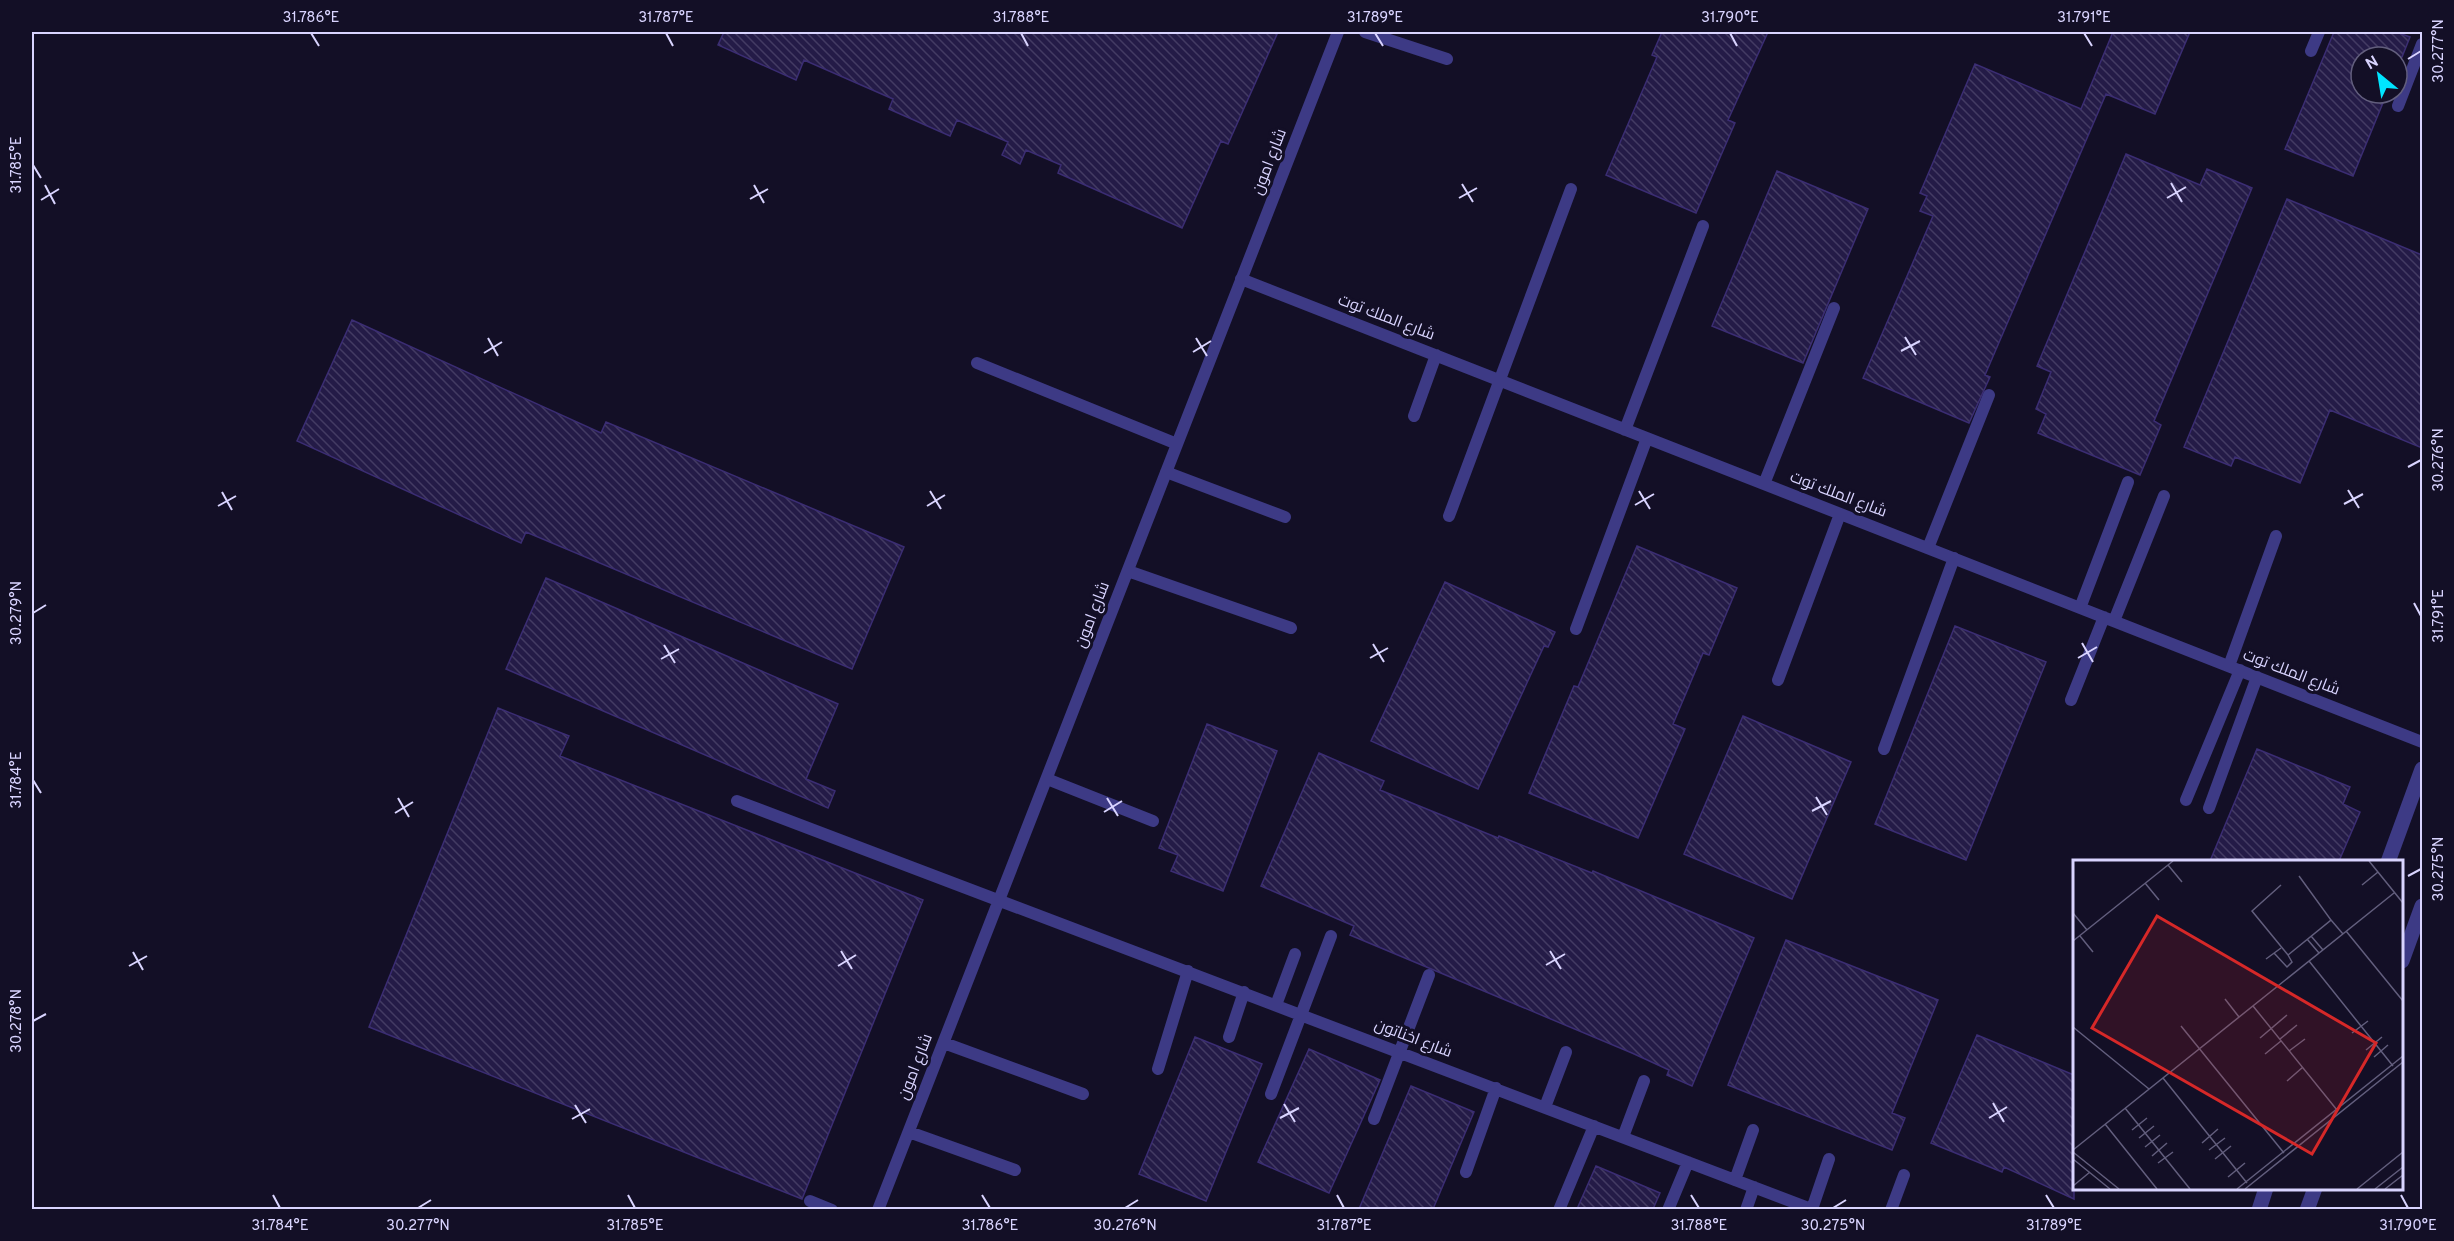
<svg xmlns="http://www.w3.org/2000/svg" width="2454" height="1241" viewBox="0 0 2454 1241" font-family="Overpass,Cairo,sans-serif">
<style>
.building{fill:url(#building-back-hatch);stroke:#3b2d73;stroke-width:1.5}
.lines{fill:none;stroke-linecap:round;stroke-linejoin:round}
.service{stroke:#3d3a85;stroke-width:12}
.tertiary{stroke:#3d3a85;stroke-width:15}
.ticks{fill:none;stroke:#d9d4ff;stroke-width:2}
.labels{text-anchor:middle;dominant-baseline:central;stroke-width:6;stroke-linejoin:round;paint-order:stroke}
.street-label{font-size:16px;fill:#d9d4ff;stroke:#130f26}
.inset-road{fill:none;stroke:#625e7d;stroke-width:1.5}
.view{fill:#d62828;fill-opacity:0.15;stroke:#d62828;stroke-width:3}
.inset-edge{fill:none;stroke:#d9d4ff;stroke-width:3}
.neatline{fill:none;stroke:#d9d4ff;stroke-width:2}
.ticks-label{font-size:15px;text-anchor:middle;fill:#d9d4ff}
</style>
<defs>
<pattern id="building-back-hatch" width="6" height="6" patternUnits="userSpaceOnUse" patternTransform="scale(1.5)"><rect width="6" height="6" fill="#241b47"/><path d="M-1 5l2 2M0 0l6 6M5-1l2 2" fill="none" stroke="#433b63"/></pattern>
</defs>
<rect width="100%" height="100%" fill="#130f26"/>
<path class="building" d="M 724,32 L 1278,32 L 1228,144 L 1221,141 L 1182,228 L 1058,173 L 1061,165 L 1026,150 L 1020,164 L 1002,155 L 1008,142 L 957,120 L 950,136 L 889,109 L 893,99 L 804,60 L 796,80 L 718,45 Z
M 1662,32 L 1768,32 L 1728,120 L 1735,123 L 1696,213 L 1606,175 L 1657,57 L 1652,55 Z
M 2113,32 L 2190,32 L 2155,114 L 2106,94 L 1985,375 L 1990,377 L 1969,423 L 1863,378 L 1933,216 L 1920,211 L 1927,196 L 1920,193 L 1975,64 L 2081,109 Z
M 2334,32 L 2396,32 L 2410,37 L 2402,57 L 2361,57 L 2361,93 L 2387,93 L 2353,176 L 2285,149 Z
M 2126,154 L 2200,185 L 2207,169 L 2252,188 L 2154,421 L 2161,425 L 2140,475 L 2038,433 L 2046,414 L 2036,409 L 2051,372 L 2037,366 Z
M 1777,171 L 1868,209 L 1803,363 L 1712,326 Z
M 2287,199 L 2422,255 L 2422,448 L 2330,410 L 2300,483 L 2235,457 L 2231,466 L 2184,447 Z
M 352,320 L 601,433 L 606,422 L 904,547 L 852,669 L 526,532 L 521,543 L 297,441 Z
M 1637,546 L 1737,588 L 1709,655 L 1703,653 L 1673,724 L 1685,729 L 1638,838 L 1529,793 L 1574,686 L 1578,687 Z
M 546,578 L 838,704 L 806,779 L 835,791 L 828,808 L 506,669 Z
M 1445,582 L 1555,632 L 1548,647 L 1544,646 L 1478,789 L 1371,741 Z
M 1955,626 L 2046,662 L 1966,860 L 1875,824 Z
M 498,708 L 569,736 L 560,756 L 923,900 L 802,1199 L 369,1027 Z
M 1743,716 L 1851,762 L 1792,899 L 1684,854 Z
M 1207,724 L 1277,751 L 1223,891 L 1171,871 L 1178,855 L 1159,848 Z
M 2257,749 L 2350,787 L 2343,804 L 2360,812 L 2339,861 L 2210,861 Z
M 1319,753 L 1384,781 L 1380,790 L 1498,838 L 1499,836 L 1592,873 L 1593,871 L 1754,938 L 1692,1086 L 1667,1075 L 1669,1070 L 1632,1053 L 1350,935 L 1354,926 L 1261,886 Z
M 1786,940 L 1938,1000 L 1892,1113 L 1905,1118 L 1892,1150 L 1728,1085 Z
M 1977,1035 L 2074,1075 L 2074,1199 L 2004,1167 L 2002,1172 L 1931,1143 Z
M 1195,1037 L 1262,1064 L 1206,1201 L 1139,1174 Z
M 1309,1049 L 1380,1080 L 1329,1193 L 1258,1162 Z
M 1411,1086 L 1474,1112 L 1433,1209 L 1359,1209 Z
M 1596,1166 L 1660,1193 L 1653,1209 L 1577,1209 Z"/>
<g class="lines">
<path class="service" d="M 1365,32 L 1447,59
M 2311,51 L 2319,32
M 2398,106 L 2422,44
M 1241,279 L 2422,742
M 977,363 L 1177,444
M 1414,416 L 1436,355
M 1625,430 L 1703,226
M 1166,472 L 1285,517
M 1764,484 L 1834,308
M 1449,516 L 1571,189
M 1928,548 L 1989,395
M 1128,571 L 1291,628
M 2080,608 L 2128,482
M 2114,621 L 2164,496
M 1576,629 L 1647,438
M 2229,666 L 2276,536
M 1778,680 L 1840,514
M 2071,700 L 2104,617
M 1884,749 L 1954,558
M 1047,779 L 1153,821
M 2186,800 L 2240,670
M 737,801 L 1814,1210
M 2209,808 L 2257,677
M 1276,1005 L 1295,954
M 1229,1037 L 1244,992
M 944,1043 L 1083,1094
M 1158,1069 L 1188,971
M 1271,1094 L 1331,936
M 1545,1107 L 1566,1052
M 1374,1119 L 1429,975
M 909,1132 L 1015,1170
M 1623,1137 L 1644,1081
M 1466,1172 L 1496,1088
M 1735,1180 L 1753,1130
M 810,1201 L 832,1210
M 1812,1209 L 1829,1159
M 878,1210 L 1338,32
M 1559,1210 L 1594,1126
M 1668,1210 L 1688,1162
M 1746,1210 L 1754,1187
M 1891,1210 L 1904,1175"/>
<path class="tertiary" d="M 2388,862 L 2422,769
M 2402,961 L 2422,906
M 2259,1210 L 2266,1188
M 2307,1210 L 2315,1188"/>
</g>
<path class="ticks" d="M 311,33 L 319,46M 666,33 L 673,46M 1021,33 L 1028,46M 1375,33 L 1383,46M 1730,33 L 1737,46M 2084,33 L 2092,46M 2408,59 L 2421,51M 33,165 L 41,178M 2171,183 L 2182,202M 1462,184 L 1473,202M 45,185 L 55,204M 754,185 L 764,203M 1459,198 L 1477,188M 2167,198 L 2186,187M 750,199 L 768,189M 41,200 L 59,189M 1905,337 L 1916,355M 488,338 L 498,356M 1196,338 L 1207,356M 1901,351 L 1920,341M 1193,352 L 1211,341M 484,353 L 502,342M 2408,467 L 2421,460M 2348,490 L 2359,508M 930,491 L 941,509M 1639,491 L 1650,509M 222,492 L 232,510M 2344,504 L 2363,494M 1635,505 L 1654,494M 218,506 L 236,496M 927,506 L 945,495M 2414,603 L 2421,616M 33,613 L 46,605M 2082,643 L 2093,662M 1373,644 L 1384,662M 664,645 L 675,663M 1370,658 L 1388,648M 2078,658 L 2097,647M 661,659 L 679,649M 33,780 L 41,793M 1816,797 L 1827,815M 398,798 L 409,817M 1107,798 L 1118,816M 1812,811 L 1831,801M 1104,812 L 1122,801M 395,813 L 413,802M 2408,876 L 2421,869M 841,951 L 852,969M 1550,951 L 1561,969M 133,952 L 143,970M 1546,965 L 1565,954M 129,966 L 147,956M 838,966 L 856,955M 33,1021 L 46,1014M 1993,1103 L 2004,1122M 1284,1104 L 1295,1122M 575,1105 L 586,1123M 1280,1118 L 1299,1108M 1989,1118 L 2007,1107M 572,1119 L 590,1109M 273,1195 L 280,1208M 628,1195 L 635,1208M 982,1195 L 990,1208M 1337,1195 L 1344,1208M 1691,1195 L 1699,1208M 2046,1195 L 2054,1208M 2401,1195 L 2408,1208M 418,1208 L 431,1200M 1125,1208 L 1138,1200M 1833,1208 L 1846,1200"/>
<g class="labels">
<g class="street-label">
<text transform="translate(1270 162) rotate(-69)">شارع امون</text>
<text transform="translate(1386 318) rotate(21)">شارع الملك توت</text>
<text transform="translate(1838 495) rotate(21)">شارع الملك توت</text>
<text transform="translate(1093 615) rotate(-69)">شارع امون</text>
<text transform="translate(2291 673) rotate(21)">شارع الملك توت</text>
<text transform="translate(1413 1039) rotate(21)">شارع اخناتون</text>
<text transform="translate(916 1067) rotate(-69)">شارع امون</text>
</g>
</g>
<g transform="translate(2073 860)">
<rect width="330" height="330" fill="#130f26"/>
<path class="inset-road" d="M 296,1 L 330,43M 95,5 L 109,22M 72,23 L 86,40M 208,25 L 179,51 L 215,95 L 258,60 L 226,16M 289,25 L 305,12M 0,53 L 14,70M 258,60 L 270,74M 273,71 L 330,141M 7,76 L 20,92M 238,76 L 250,90M 234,79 L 246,93M 0,81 L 100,1M 201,93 L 214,107 L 219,102 L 215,95M 193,99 L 208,88M 236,101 L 320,206M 152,139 L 166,157M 180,146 L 264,250M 108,166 L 211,293M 0,167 L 76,229M 279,173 L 295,161M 187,178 L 214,155M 207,179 L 224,165M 293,190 L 309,177M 216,191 L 232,179M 192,194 L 208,181M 301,197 L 315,185M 90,218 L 174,323M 214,221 L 230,207M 52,248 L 117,329M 32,264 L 84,329M 59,270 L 74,258M 66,278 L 81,266M 129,283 L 145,269M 72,287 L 87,275M 0,290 L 321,33M 136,290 L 152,278M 0,292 L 46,329M 79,296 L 94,283M 0,299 L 37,329M 142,299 L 158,286M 85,303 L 100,292M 155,317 L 172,303M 0,326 L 17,312M 164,329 L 330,196M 172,329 L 330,202M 284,329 L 330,292M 302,329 L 330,307M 312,329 L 330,315"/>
<path class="view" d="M 84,56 L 303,183 L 239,294 L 19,168 Z"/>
<rect width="330" height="330" class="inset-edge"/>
</g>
<rect width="2454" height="1241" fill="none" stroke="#130f26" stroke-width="66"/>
<g transform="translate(2379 75) rotate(330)"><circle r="28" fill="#130f26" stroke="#625e7d" stroke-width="1.5"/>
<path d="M0-4.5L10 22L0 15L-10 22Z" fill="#00e5ff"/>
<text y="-9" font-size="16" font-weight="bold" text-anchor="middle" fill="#d9d4ff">N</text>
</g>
<rect x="33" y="33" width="2388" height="1175" class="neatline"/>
<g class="ticks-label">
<text x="311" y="22">31.786°E</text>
<text x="666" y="22">31.787°E</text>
<text x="1021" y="22">31.788°E</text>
<text x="1375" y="22">31.789°E</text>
<text x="1730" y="22">31.790°E</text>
<text x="2084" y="22">31.791°E</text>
<text transform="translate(2438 51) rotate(-90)" y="5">30.277°N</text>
<text transform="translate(16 165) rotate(-90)" y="5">31.785°E</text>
<text transform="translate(2438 460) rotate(-90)" y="5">30.276°N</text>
<text transform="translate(16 613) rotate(-90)" y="5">30.279°N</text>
<text transform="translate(2438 616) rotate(-90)" y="5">31.791°E</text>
<text transform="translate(16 780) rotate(-90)" y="5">31.784°E</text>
<text transform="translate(2438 869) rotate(-90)" y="5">30.275°N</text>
<text transform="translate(16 1021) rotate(-90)" y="5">30.278°N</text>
<text x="280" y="1230">31.784°E</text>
<text x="418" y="1230">30.277°N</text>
<text x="635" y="1230">31.785°E</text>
<text x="990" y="1230">31.786°E</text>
<text x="1125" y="1230">30.276°N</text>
<text x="1344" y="1230">31.787°E</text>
<text x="1699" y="1230">31.788°E</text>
<text x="1833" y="1230">30.275°N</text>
<text x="2054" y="1230">31.789°E</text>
<text x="2408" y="1230">31.790°E</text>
</g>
</svg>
